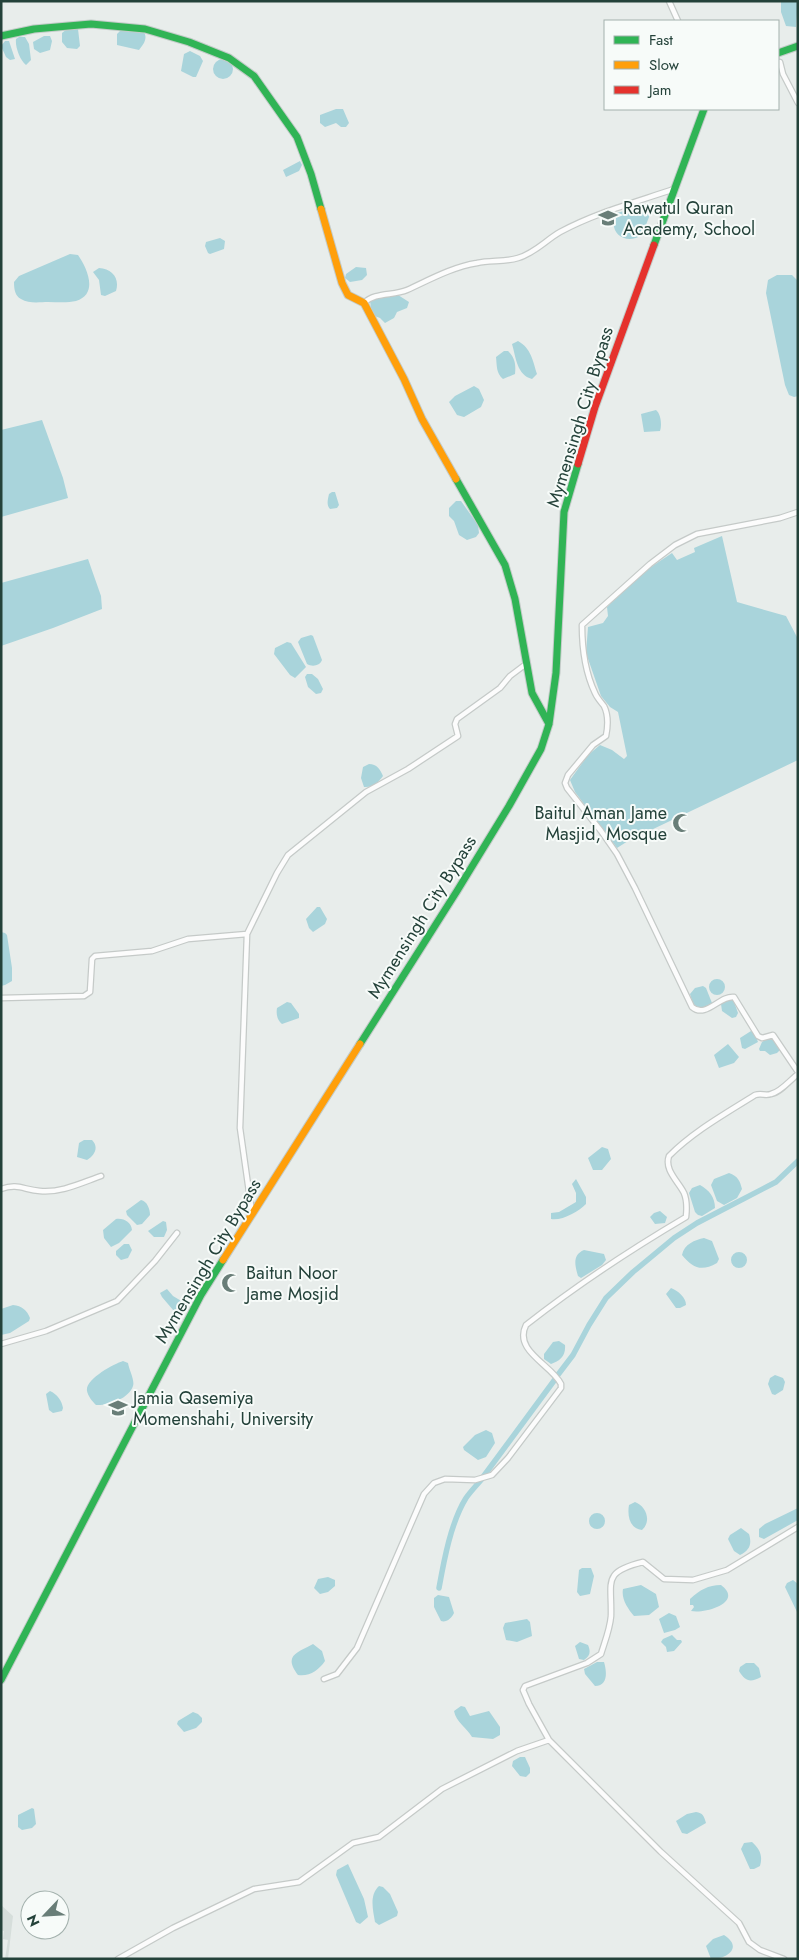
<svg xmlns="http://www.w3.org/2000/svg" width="799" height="1960" viewBox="0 0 799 1960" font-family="Jost,sans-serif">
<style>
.built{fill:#d6dedb}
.water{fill:#a9d4db}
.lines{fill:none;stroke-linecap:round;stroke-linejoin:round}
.canal{stroke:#a9d4db;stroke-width:5.5}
.street-casing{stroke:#c5cac8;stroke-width:7}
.fast-casing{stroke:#c3cbc8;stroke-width:9}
.slow-casing{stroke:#c3cbc8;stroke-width:9}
.jam-casing{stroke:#c3cbc8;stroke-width:9}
.street{stroke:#fcfcfc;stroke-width:4.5}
.fast{stroke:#30b455;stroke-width:7}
.slow{stroke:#ff9f0a;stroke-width:7}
.jam{stroke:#e5322d;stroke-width:7}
.labels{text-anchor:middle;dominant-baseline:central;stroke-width:4;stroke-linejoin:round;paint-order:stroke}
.poi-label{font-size:18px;fill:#24423a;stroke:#f7fbf9;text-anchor:start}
.street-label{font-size:18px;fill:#24423a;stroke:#f7fbf9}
</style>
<rect width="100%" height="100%" fill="#e8edeb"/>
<path class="built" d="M 1,1905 L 13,1916 L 8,1959 L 5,1959 L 8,1940 L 3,1939 L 4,1931 L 1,1930 Z"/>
<path class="water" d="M 781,1 L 798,1 L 796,27 L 786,26 L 781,12 Z
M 76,28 L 78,29 L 80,46 L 77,49 L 67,48 L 62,42 L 62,33 L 67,29 Z
M 122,29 L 144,32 C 148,39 143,45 139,50 L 117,45 L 117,34 Z
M 44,36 L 50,36 L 52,41 L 50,50 L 40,53 L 34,49 L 33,42 Z
M 19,37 L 25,37 L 29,44 L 31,60 L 26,65 C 20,60 15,47 16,39 Z
M 5,41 L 9,41 L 15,59 L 10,60 L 6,57 L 1,46 Z
M 190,51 L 200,56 L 203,61 L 196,77 L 193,77 L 181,71 L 184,54 Z
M213 69a10 10 0 1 1 20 0a10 10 0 1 1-20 0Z
M 336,109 L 343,109 L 349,123 L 346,127 L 341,127 L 336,123 L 325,127 L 320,123 L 320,115 Z
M 300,161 L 302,165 L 299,171 L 286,177 L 283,170 Z
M 645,205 L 649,205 L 651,212 L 642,235 C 625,246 606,232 617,213 Z
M 220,238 L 225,241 L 224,249 L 210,254 L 208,253 L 205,246 L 206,242 Z
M 70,254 L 78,255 C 87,268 99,294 76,301 C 68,303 57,302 48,302 C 40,302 29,304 21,299 C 15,296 14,289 14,282 L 19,276 Z
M 356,267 L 366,268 L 367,275 L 362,280 L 350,282 L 345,278 L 346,274 Z
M 99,268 C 112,269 120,278 116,291 L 105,296 L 101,295 L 99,280 L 93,272 Z
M 777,275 L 792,275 L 798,281 L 798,396 L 794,397 L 789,395 L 785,385 L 766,293 L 768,280 Z
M 398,295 L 409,302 L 407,308 L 397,312 L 394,318 L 385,323 L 380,318 L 372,315 L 370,301 L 375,298 Z
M 518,341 C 531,348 533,361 537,374 L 532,379 C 517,375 516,358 512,344 Z
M 504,351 L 508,351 C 515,358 516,364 515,374 L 503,379 C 496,373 497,366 496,357 Z
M 474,386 L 479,389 L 484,400 L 481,407 L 464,417 L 457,415 L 449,402 L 455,396 Z
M 656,410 C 661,414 662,425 660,431 L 644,432 L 641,414 Z
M 42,420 L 63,478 L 68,498 L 1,517 L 1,430 Z
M 332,492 L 335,492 L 339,505 L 337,508 L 330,509 C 326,505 328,499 329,494 Z
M 456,501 L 461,501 L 478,525 L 479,533 L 476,537 L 467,540 L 459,535 L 454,521 L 449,516 L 449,508 Z
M 722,536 L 737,602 L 786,616 L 798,639 L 798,760 L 628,841 L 617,848 L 575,792 L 570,780 L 588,755 L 600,745 L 612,750 L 624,759 L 627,756 L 618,712 L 610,707 L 601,696 L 586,653 L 588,627 L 603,623 L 608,616 L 607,607 L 645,571 L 672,553 L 677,560 L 695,552 L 694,548 Z
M 88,559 L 101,596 L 102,609 L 53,628 L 1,646 L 1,583 Z
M 311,635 L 313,636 L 322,660 C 320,666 312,667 307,664 L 298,642 L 301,638 Z
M 287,642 L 291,643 L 306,667 L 295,678 L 290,675 L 274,654 L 275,648 Z
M 307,674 L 312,674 L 318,679 L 323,689 L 321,693 L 316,694 L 308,687 L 305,677 Z
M 369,764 C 377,764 380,769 383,776 C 379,782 372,788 364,787 L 361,778 L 363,767 Z
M 317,907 L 320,907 L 327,919 L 325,924 L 313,932 L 309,928 L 306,919 Z
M 1,932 L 5,933 L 7,935 L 12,968 L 12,981 L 5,985 L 1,986 Z
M709 987a8 8 0 1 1 16 0a8 8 0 1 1-16 0Z
M 703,986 L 706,988 L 712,1003 L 701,1009 L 693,1004 L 690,994 L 695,988 Z
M 727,999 L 733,999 L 738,1013 L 736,1017 L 732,1018 L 722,1011 L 721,1004 Z
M 287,1002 L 291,1003 L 299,1014 L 299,1018 L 282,1024 C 277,1020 276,1014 277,1008 Z
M 751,1031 L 754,1032 L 758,1042 L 745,1049 L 742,1048 L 740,1038 Z
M 772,1036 L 781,1049 L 777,1053 L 770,1055 L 765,1051 L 760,1051 L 759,1049 L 762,1042 Z
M 728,1044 L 739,1057 L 734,1063 L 719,1068 L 714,1055 Z
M 84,1140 L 92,1140 C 99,1147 95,1155 87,1160 L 77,1157 L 79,1143 Z
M 602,1147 L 608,1149 L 611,1159 L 602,1170 L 593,1170 L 588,1158 Z
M 729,1173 C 738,1176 740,1181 742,1189 L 737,1198 L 724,1205 L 717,1201 L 711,1185 L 714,1179 Z
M 576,1179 L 586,1197 L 586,1204 C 578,1212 562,1221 551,1219 L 551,1213 L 559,1212 L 576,1202 L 576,1193 L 572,1184 Z
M 700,1185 C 709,1190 715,1197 715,1208 L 702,1216 L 698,1215 L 695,1212 L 689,1193 L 692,1188 Z
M 141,1200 C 147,1201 150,1209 150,1215 L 142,1224 L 137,1225 L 127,1215 L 126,1211 Z
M 660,1211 L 667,1217 L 665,1223 L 655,1224 L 650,1217 L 654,1213 Z
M 116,1219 C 124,1218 131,1222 132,1230 L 119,1243 L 111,1247 L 104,1238 L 103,1230 Z
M 163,1221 L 166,1222 L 167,1230 L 164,1237 L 154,1237 L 148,1231 Z
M 704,1238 L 712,1241 L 719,1259 L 717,1263 C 701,1272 693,1268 682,1255 C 684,1244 695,1240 704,1238 Z
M 124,1244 L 129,1244 L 132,1250 L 128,1258 L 121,1260 L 116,1255 L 116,1251 Z
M 584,1250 L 604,1254 L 606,1260 L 602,1265 L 581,1278 L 578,1276 C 575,1266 572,1255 584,1250 Z
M731 1260a8 8 0 1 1 16 0a8 8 0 1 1-16 0Z
M 671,1288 C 678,1291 686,1297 686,1305 L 680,1308 L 676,1308 L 666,1294 Z
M 167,1289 L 173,1296 L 188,1305 L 186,1311 L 179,1317 L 162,1297 L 160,1293 Z
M 13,1305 C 22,1306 27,1310 30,1318 L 29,1321 L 10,1333 L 1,1335 L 1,1309 Z
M 559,1341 L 565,1345 C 566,1356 560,1361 551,1364 L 544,1359 L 544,1354 L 553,1342 Z
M 123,1361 L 128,1363 C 129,1370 135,1380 133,1386 C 129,1399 107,1406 96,1405 C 92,1401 88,1396 87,1391 C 85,1379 114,1364 123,1361 Z
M 775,1375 L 783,1378 L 785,1382 L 783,1390 L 775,1395 L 772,1394 L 768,1384 L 770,1378 Z
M 50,1391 C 57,1394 62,1401 63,1408 L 62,1411 L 53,1413 L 49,1410 L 46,1394 Z
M 486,1430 L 492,1433 L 495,1443 L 486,1457 L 478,1460 L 464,1450 L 463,1447 L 475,1435 Z
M 635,1502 C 646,1506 652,1521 642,1530 C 630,1529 627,1516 629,1505 Z
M 798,1508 L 798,1520 L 764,1539 L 759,1537 L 759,1529 L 765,1524 Z
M589 1521a8 8 0 1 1 16 0a8 8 0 1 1-16 0Z
M 741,1528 L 749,1534 C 752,1544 750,1550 740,1555 L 734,1551 L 728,1539 L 730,1535 Z
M 582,1568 L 591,1568 L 594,1576 L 590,1594 L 580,1596 L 577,1592 L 579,1570 Z
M 328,1577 L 335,1580 L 335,1586 L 328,1592 L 320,1594 L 314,1588 L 318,1579 Z
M 793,1580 L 798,1584 L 798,1614 L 785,1587 L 787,1583 Z
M 641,1585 L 656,1594 L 659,1607 L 649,1615 L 634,1616 C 628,1609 621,1599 623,1589 Z
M 721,1585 C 744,1602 706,1614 691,1611 L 694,1607 L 693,1605 L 690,1605 L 690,1599 C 700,1590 708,1585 721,1585 Z
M 438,1595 L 449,1597 L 454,1613 C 452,1618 446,1623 441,1621 L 434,1607 L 434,1598 Z
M 669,1613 L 676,1616 L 680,1627 L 675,1630 L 664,1633 L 659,1619 Z
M 527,1619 L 530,1622 L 532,1636 L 517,1642 L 506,1640 L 503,1628 L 505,1623 Z
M 672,1635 L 677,1640 L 681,1640 L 682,1642 L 674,1651 L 667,1652 L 666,1647 L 661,1642 L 663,1639 Z
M 580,1642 L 588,1645 C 591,1652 590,1656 584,1660 L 579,1659 L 575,1646 Z
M 313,1644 L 322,1651 L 325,1661 C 319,1670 309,1677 298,1675 C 283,1655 297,1653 313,1644 Z
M 597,1662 L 604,1662 C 607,1672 608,1686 595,1686 L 585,1674 L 584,1669 Z
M 746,1663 L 754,1663 L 759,1668 L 761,1677 C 750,1683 745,1681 739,1671 L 740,1667 Z
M 461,1706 L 465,1707 L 470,1716 L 489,1711 L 500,1727 L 500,1735 L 493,1739 L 472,1737 C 467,1728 456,1722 454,1711 Z
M 193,1712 L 198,1714 L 202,1718 L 202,1722 L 196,1728 L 184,1732 L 177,1724 L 178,1721 Z
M 520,1757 L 525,1757 L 530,1768 L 530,1773 L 526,1777 L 520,1776 L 512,1766 L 513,1761 Z
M 32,1808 L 34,1809 L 36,1824 L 32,1828 L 22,1830 L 18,1827 L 18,1815 Z
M 696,1812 C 703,1813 704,1816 706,1823 L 687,1834 L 682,1833 L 676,1821 L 687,1814 Z
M 752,1842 C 760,1849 763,1856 760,1866 L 754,1869 L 750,1869 L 741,1849 L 744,1843 Z
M 348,1864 L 364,1899 L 368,1917 L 360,1924 L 356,1922 L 336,1875 L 337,1870 Z
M 379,1886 L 383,1887 L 390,1894 L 398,1912 L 397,1916 L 379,1925 L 375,1922 C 373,1910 369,1895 379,1886 Z
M 724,1935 C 743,1947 728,1959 711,1959 L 706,1946 L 713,1939 Z"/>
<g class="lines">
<path class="canal" d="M 557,1376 L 573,1355 L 589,1325 L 606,1298 L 633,1272 L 674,1238 L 697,1223 L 776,1182 L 798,1161
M 483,1477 L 556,1378
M 439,1588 C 444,1560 451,1522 466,1498 C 471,1491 476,1486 481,1480"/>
<g class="street-casing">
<path id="street" d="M 669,1 L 678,21
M 778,62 L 780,62 L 783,74 L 798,103
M 364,303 C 375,292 393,296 407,290 C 429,280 452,267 477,263 C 490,260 505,262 518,258 C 535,253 546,240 560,232 C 595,213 636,202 674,189
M 798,512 L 780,518 L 697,534 L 675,545 L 650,564 L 582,625 C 582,648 585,672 595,693 C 597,698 601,702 604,706 C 609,716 608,726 606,736 L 593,745 L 568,775 L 565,783 L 567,788 L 601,831 L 617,854 L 635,888 L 692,1007 C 706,1019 720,995 734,997 L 758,1036 L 762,1038 L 773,1035 L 798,1072
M 1,998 L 84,996 L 90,992 L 92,959 L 95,956 L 152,951 L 188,939 L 247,934
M 1,1189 C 18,1183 24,1190 40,1191 C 61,1193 81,1183 101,1176
M 252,1213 L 240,1128 L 247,934 L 277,873 L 288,855 L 366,792 L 408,769 L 458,736 L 455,724 L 457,719 L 500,688 L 510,676 L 526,664
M 1,1344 L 46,1331 L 117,1301 L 155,1261 L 177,1233
M 324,1679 L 337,1674 L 357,1648 L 424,1494 L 434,1483 L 445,1479 L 475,1480 L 492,1475 L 508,1458 L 561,1388 L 561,1384 C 552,1365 513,1351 526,1325 C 577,1285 630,1250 686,1217 C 687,1208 687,1200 684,1193 C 678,1181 664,1170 669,1156 C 694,1131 725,1114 755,1095 C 761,1093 766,1096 771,1094 C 781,1092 790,1080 798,1074
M 549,1740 L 529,1704 L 523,1690 L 525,1686 L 587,1663 L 601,1654 C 605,1641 610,1629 611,1616 C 612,1581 602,1572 643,1562 L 664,1579 L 693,1580 L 727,1570 L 798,1527
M 118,1959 L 173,1928 L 254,1889 L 299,1882 L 353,1843 L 379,1837 L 442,1789 L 517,1751 L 549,1740 L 661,1852 L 739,1923 L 749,1942 L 760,1950 L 784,1959"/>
</g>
<g class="fast-casing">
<path id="fast" d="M 1,36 L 34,29 L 91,24 L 145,29 L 189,42 L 229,58 L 254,76 L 297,137 L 311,174 L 321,209
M 778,53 L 798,46
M 654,245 L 704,109
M 456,479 L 505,565 L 515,599 L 532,693 L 549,724
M 360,1044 L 457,891 L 509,806 L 541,749 L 549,724 L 556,673 L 564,512 L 578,464
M 1,1680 L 201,1295 L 223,1260"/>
</g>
<g class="slow-casing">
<path id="slow" d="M 321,209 L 342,283 L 348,295 L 364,303 L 404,379 L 422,419 L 456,479
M 223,1260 L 360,1044"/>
</g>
<g class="jam-casing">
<path id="jam" d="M 578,464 L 595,407 L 654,245"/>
</g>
<use href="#street" class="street"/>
<use href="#fast" class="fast"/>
<use href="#slow" class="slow"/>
<use href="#jam" class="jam"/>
</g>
<defs>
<g id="school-bare" transform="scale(1.5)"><path d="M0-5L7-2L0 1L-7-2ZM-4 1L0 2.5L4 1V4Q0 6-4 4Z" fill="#697e78" stroke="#f7fbf9" stroke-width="2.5" paint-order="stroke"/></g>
<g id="mosque-bare" transform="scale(1.5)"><path d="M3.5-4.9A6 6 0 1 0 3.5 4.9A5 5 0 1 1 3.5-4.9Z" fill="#697e78" stroke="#f7fbf9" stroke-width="2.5" paint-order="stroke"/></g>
<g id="university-bare" transform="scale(1.5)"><path d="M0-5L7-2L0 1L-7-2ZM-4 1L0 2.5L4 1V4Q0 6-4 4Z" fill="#697e78" stroke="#f7fbf9" stroke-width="2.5" paint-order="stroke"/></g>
</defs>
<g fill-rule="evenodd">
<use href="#school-bare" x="608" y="218"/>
<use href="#mosque-bare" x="682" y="823"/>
<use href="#mosque-bare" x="231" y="1283"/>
<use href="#university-bare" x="118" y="1408"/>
</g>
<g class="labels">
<g class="poi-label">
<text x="623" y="208">Rawatul Quran<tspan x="623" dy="21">Academy, School</tspan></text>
<text x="667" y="813" text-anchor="end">Baitul Aman Jame<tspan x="667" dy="21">Masjid, Mosque</tspan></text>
<text x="246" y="1273">Baitun Noor<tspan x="246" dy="21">Jame Mosjid</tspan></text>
<text x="133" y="1398">Jamia Qasemiya<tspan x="133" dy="21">Momenshahi, University</tspan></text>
</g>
<g class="street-label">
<text transform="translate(580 417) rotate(-73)">Mymensingh City Bypass</text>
<text transform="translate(422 917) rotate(-58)">Mymensingh City Bypass</text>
<text transform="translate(208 1261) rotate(-59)">Mymensingh City Bypass</text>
</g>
</g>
<rect width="799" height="1960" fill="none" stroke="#24423a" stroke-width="5"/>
<rect x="604" y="20" width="175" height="90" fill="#f7fbf9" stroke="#a3b1ad"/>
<rect x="614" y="36" width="25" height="8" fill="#30b455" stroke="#a3b1ad"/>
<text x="649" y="45" font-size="15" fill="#24423a">Fast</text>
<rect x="614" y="61" width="25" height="8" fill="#ff9f0a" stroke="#a3b1ad"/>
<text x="649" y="70" font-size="15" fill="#24423a">Slow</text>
<rect x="614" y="86" width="25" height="8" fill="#e5322d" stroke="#a3b1ad"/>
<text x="649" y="95" font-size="15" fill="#24423a">Jam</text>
<g transform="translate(45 1915) rotate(245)"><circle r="24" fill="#f7fbf9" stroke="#a3b1ad"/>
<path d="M0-4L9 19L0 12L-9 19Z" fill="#697e78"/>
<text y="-8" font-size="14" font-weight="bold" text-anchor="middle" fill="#24423a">N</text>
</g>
</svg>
